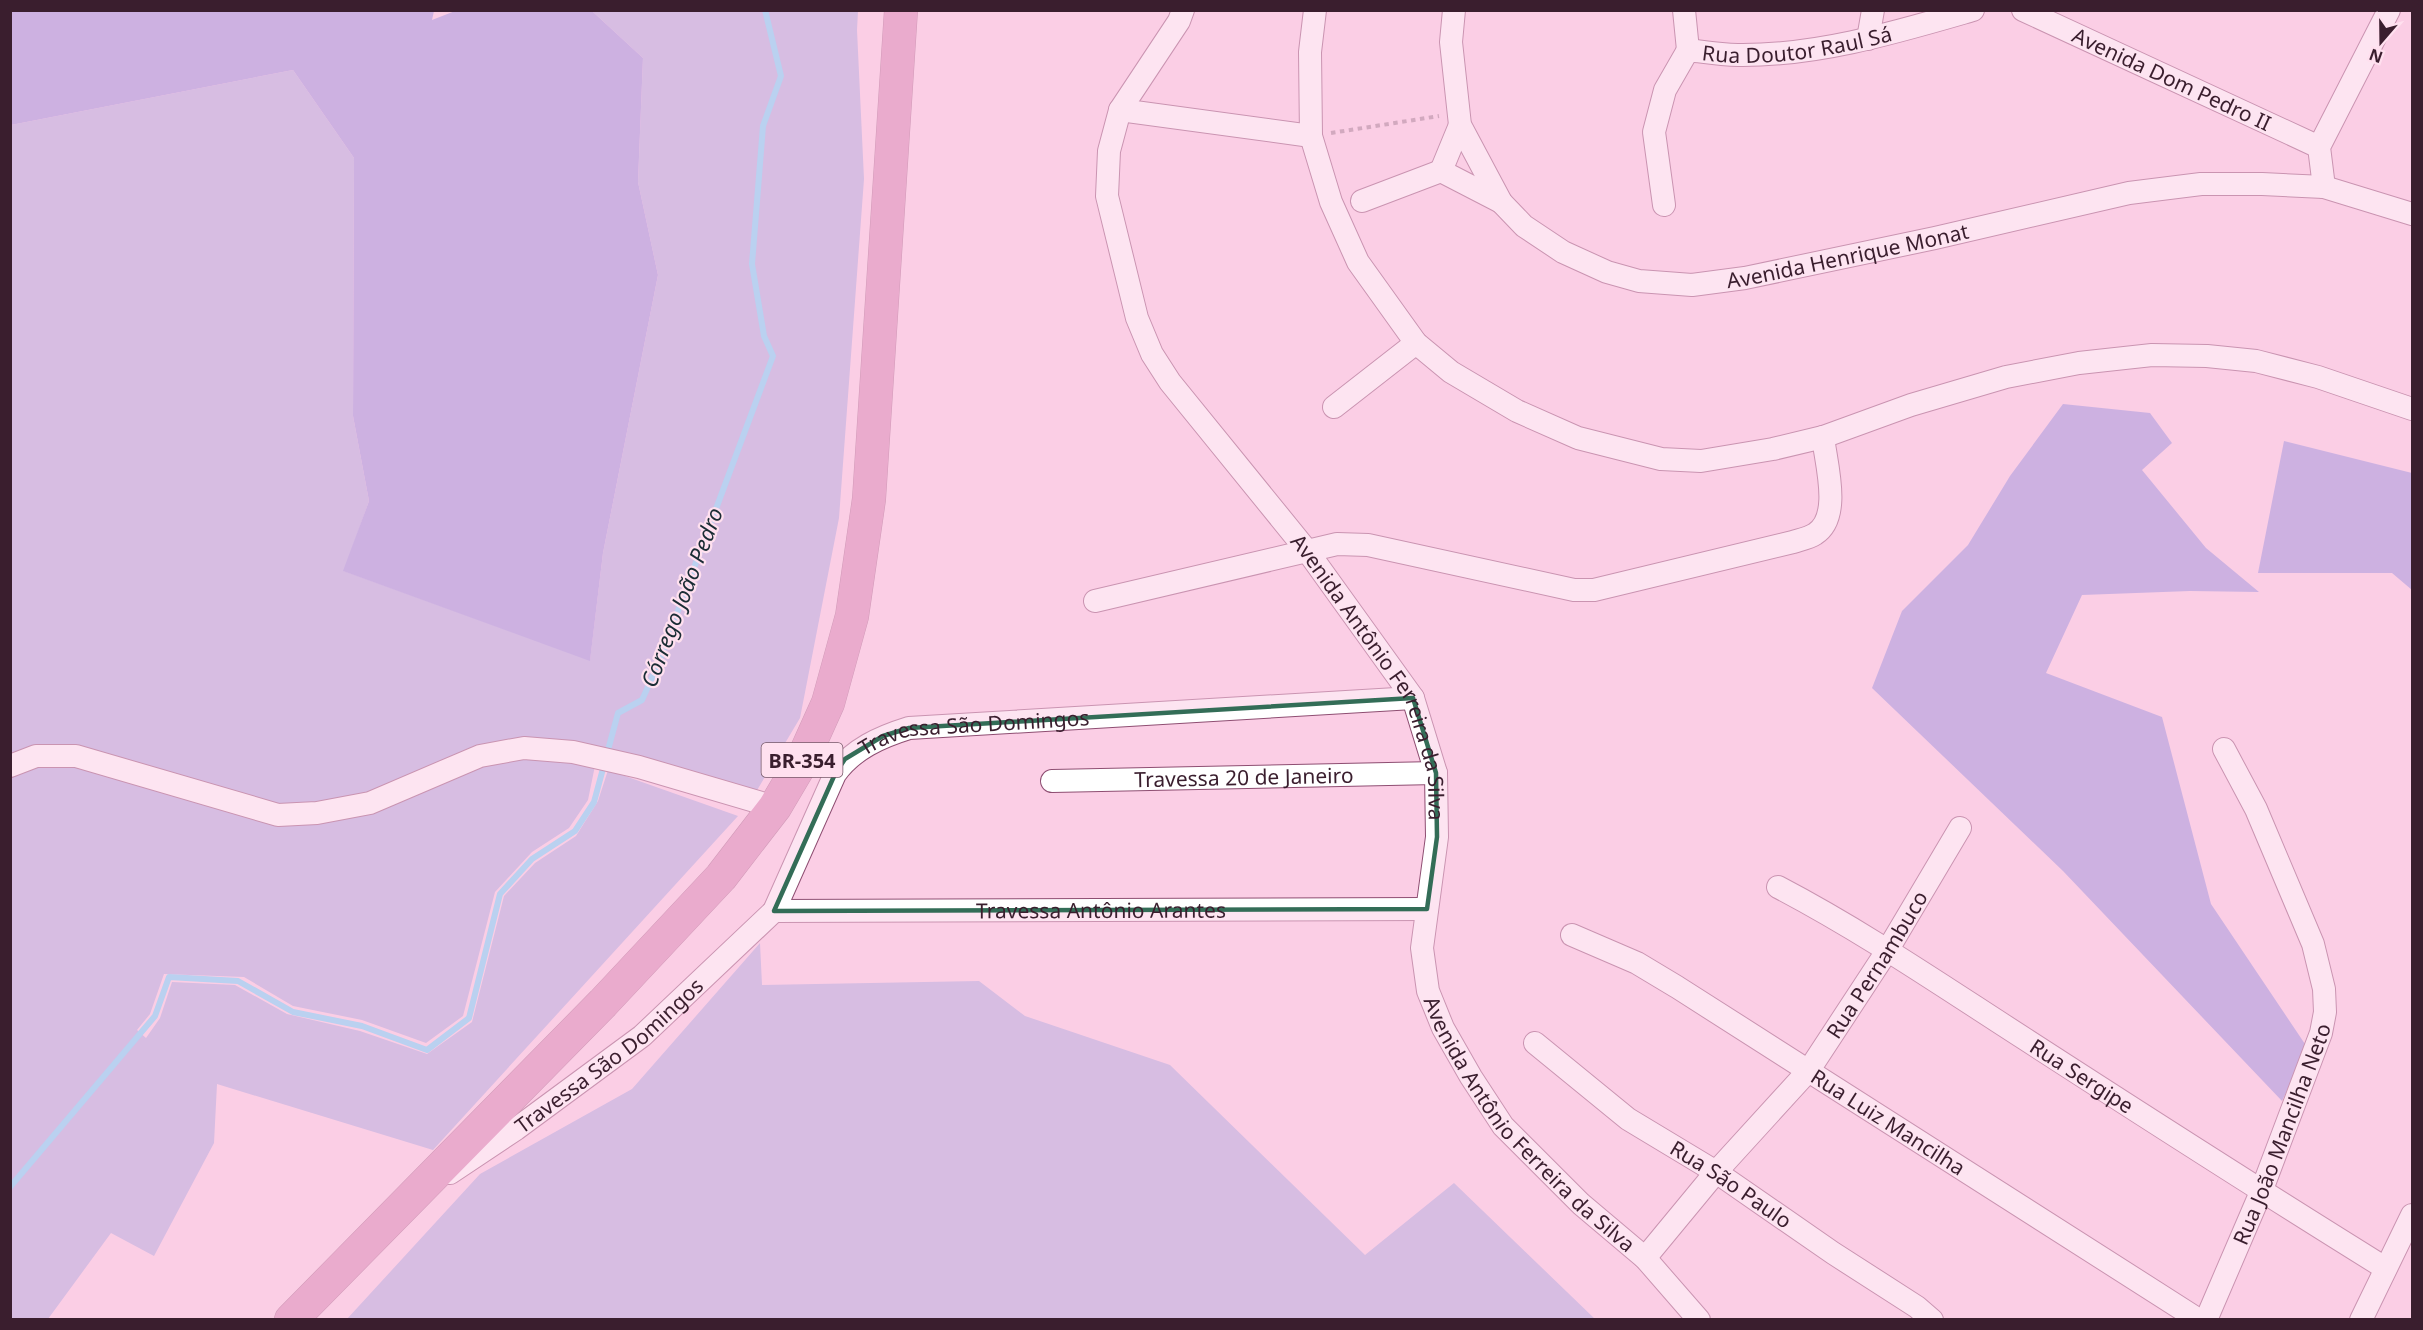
<svg xmlns="http://www.w3.org/2000/svg" width="2423" height="1330" viewBox="0 0 2423 1330" font-family="'Noto Sans',sans-serif">
<style>
.green{fill:#aaa8de}
.forest{fill:#948fdc}
.lines{fill:none;stroke-linecap:round;stroke-linejoin:round}
.stream{stroke:#6ad4fd;stroke-width:6}
.minor-casing{stroke:#8e4e72;stroke-width:24}
.highway-casing{stroke:#9f5e82;stroke-width:34}
.path{stroke:#a17c90;stroke-width:4;stroke-dasharray:4.5 4.5;stroke-linecap:butt}
.minor{stroke:#fff;stroke-width:22}
.highway{stroke:#d581b0;stroke-width:33}
.marked{fill:none;stroke:#336d57;stroke-width:4.5;stroke-linejoin:round}
.labels{text-anchor:middle;dominant-baseline:central;stroke-width:4.5;stroke-linejoin:round;paint-order:stroke}
.shield{fill:#ffe0ef;stroke:#755868;stroke-width:1.5}
.shield-label{font-size:20px;font-weight:bold;fill:#3a1e2e}
.street-label{font-size:21px;fill:#3a1e2e;stroke:#ffe0ef}
.water-label{font-size:22px;font-style:italic;fill:#192c34;stroke:#ffe0ef}
</style>
<rect width="100%" height="100%" fill="#fbcee5"/>
<path class="green" d="M 592,11 L 858,11 L 857,30 L 864,179 L 839,518 L 800,718 L 753,797 L 599,746 L 588,800 L 569,828 L 532,852 L 495,892 L 463,1016 L 426,1043 L 362,1020 L 293,1006 L 244,977 L 164,974 L 150,1014 L 137,1030 L 146,1038 L 160,1018 L 172,982 L 235,985 L 287,1014 L 360,1031 L 427,1054 L 472,1022 L 504,896 L 535,863 L 576,836 L 598,801 L 608,770 L 738,816 L 433,1150 L 217,1084 L 214,1143 L 154,1256 L 111,1233 L 48,1319 L 11,1320 L 11,125 L 293,70 L 354,158 L 353,416 L 369,501 L 344,571 L 590,660 L 603,553 L 658,275 L 638,182 L 643,58 Z
M 760,943 L 762,985 L 979,981 L 1025,1016 L 1170,1065 L 1365,1255 L 1454,1183 L 1595,1319 L 347,1319 L 480,1174 L 632,1089 Z"/>
<path class="forest" d="M 11,10 L 434,11 L 432,20 L 455,11 L 592,11 L 643,58 L 638,182 L 658,275 L 603,553 L 590,661 L 343,571 L 369,501 L 353,416 L 354,158 L 293,70 L 11,125 Z
M 2063,404 L 2150,413 L 2172,443 L 2142,470 L 2206,548 L 2259,592 L 2190,591 L 2082,595 L 2046,673 L 2162,717 L 2211,904 L 2307,1047 L 2282,1101 L 2063,871 L 1872,688 L 1902,611 L 1968,545 L 2010,476 Z
M 2284,441 L 2412,473 L 2412,590 L 2392,573 L 2258,573 Z"/>
<g class="lines">
<path class="stream" d="M 10,1187 L 155,1016 L 169,977 L 238,981 L 293,1012 L 362,1026 L 427,1050 L 469,1018 L 500,894 L 532,859 L 575,831 L 594,802 L 618,713 L 642,700 L 657,667 L 773,356 L 764,336 L 752,264 L 763,126 L 781,76 L 765,10"/>
<g class="minor-casing">
<g id="minor">
<path id="s1" d="M 1183,10 L 1179,21 L 1120,110 L 1109,151 L 1107,196 L 1137,318 L 1152,354 L 1170,382 L 1308,552 L 1413,698 L 1436,773 L 1437,837 L 1422,948 L 1428,991 L 1443,1028 L 1471,1077 L 1503,1126 L 1581,1204 L 1645,1258 L 1699,1320"/>
<path d="M 1315,10 L 1310,52 L 1311,136 L 1331,202 L 1358,262 L 1416,343 L 1451,372 L 1517,411 L 1578,438 L 1661,459 L 1701,461 L 1773,449 L 1823,437 L 1911,405 L 2006,377 L 2079,363 L 2152,355 L 2207,356 L 2256,361 L 2318,377 L 2412,409"/>
<path id="s2" d="M 1454,10 L 1451,42 L 1460,125 L 1501,202 L 1524,226 L 1563,252 L 1607,272 L 1639,281 L 1692,285 L 1745,278 L 1935,238 L 2129,193 L 2201,184 L 2262,184 L 2324,187 L 2412,214"/>
<path d="M 1684,10 L 1688,50"/>
<path id="s3" d="M 2023,10 L 2319,147"/>
<path d="M 1868,39 L 1873,10"/>
<path id="s4" d="M 1688,50 C 1704,52 1721,55 1738,55 C 1818,56 1897,32 1973,10"/>
<path d="M 1120,110 L 1311,136"/>
<path d="M 1441,171 L 1460,125"/>
<path d="M 2324,187 L 2319,147 L 2389,10"/>
<path d="M 1362,201 L 1441,171 L 1501,202"/>
<path d="M 1664,205 L 1654,132 L 1665,90 L 1688,50"/>
<path d="M 1334,407 L 1416,343"/>
<path d="M 1095,601 L 1337,544 L 1368,545 L 1574,590 L 1594,590 L 1793,542 C 1799,540 1809,538 1815,534 C 1842,517 1826,464 1823,437"/>
<path d="M 10,766 L 36,756 L 76,756 L 278,815 L 317,813 L 370,803 L 480,756 L 524,748 L 573,752 L 639,767 L 775,807"/>
<path id="s5" d="M 1052,781 L 1436,773"/>
<path id="s6" d="M 1778,887 C 1864,932 1944,987 2025,1039 C 2144,1116 2264,1193 2385,1268"/>
<path id="s7" d="M 774,911 L 1427,909"/>
<path id="s8" d="M 1572,935 L 1637,963 L 1677,987 L 2199,1320"/>
<path id="s9" d="M 1535,1043 L 1628,1119 L 1716,1172 L 1833,1253 L 1917,1307 L 1932,1320"/>
<path id="s10" d="M 450,1173 L 516,1129 L 642,1036 L 774,911 L 835,774 C 853,749 880,737 909,728 L 1413,698"/>
<path id="s11" d="M 1645,1258 L 1716,1172 L 1809,1070 L 1887,951 L 1960,828"/>
<path id="s12" d="M 2206,1320 L 2261,1192 L 2321,1033 L 2325,1012 L 2324,989 L 2313,944 L 2256,809 L 2224,749"/>
<path d="M 2361,1320 L 2412,1215"/>
</g>
</g>
<g class="highway-casing">
<path id="highway" d="M 291,1320 L 603,1003 L 721,877 L 775,807 L 801,763 L 828,703 L 852,616 L 869,499 L 901,10"/>
</g>
<path class="path" d="M 1331,133 L 1439,116"/>
<use href="#minor" class="minor"/>
<use href="#highway" class="highway"/>
</g>
<path d="M0 0H2423V1330H0ZM 1413,698 L 1436,773 L 1437,837 L 1427,909 L 774,911 L 835,774 L 845,759 L 883,736 L 909,728 Z" fill="#fbcee5" fill-opacity=".55" fill-rule="evenodd"/>
<path class="marked" d="M 1413,698 L 1436,773 L 1437,837 L 1427,909 L 774,911 L 835,774 L 845,759 L 883,736 L 909,728 Z"/>
<g class="labels">
<rect class="shield" x="761.5" y="743" width="81" height="34" rx="4.5"/>
<g class="shield-label">
<text x="802" y="760">BR-354</text>
</g>
<g class="street-label">
<text stroke="none"><textPath href="#s4" startOffset="110">Rua Doutor Raul Sá</textPath></text>
<text stroke="none"><textPath href="#s3" startOffset="164">Avenida Dom Pedro II</textPath></text>
<text stroke="none"><textPath href="#s2" startOffset="576">Avenida Henrique Monat</textPath></text>
<text stroke="none"><textPath href="#s1" startOffset="766">Avenida Antônio Ferreira da Silva</textPath></text>
<text stroke="none"><textPath href="#s10" startOffset="720">Travessa São Domingos</textPath></text>
<text stroke="none"><textPath href="#s5" startOffset="192">Travessa 20 de Janeiro</textPath></text>
<text stroke="none"><textPath href="#s7" startOffset="327">Travessa Antônio Arantes</textPath></text>
<text stroke="none"><textPath href="#s11" startOffset="375">Rua Pernambuco</textPath></text>
<text stroke="none"><textPath href="#s10" startOffset="198">Travessa São Domingos</textPath></text>
<text stroke="none"><textPath href="#s6" startOffset="358">Rua Sergipe</textPath></text>
<text stroke="none"><textPath href="#s1" startOffset="1270">Avenida Antônio Ferreira da Silva</textPath></text>
<text stroke="none"><textPath href="#s8" startOffset="368">Rua Luiz Mancilha</textPath></text>
<text stroke="none"><textPath href="#s12" startOffset="201">Rua João Mancilha Neto</textPath></text>
<text stroke="none"><textPath href="#s9" startOffset="242">Rua São Paulo</textPath></text>
</g>
<g class="water-label">
<text transform="translate(681 597) rotate(-69)">Córrego João Pedro</text>
</g>
</g>
<rect width="2423" height="1330" fill="none" stroke="#3a1e2e" stroke-width="24"/>
<g transform="translate(2381 42) rotate(200)" stroke="#ffe0ef" stroke-width="4.5" paint-order="stroke">
<path d="M0-4.5L10 22L0 15L-10 22Z" fill="#3a1e2e"/>
<text y="-9" font-size="16" font-weight="bold" text-anchor="middle" fill="#3a1e2e">N</text>
</g>
</svg>
